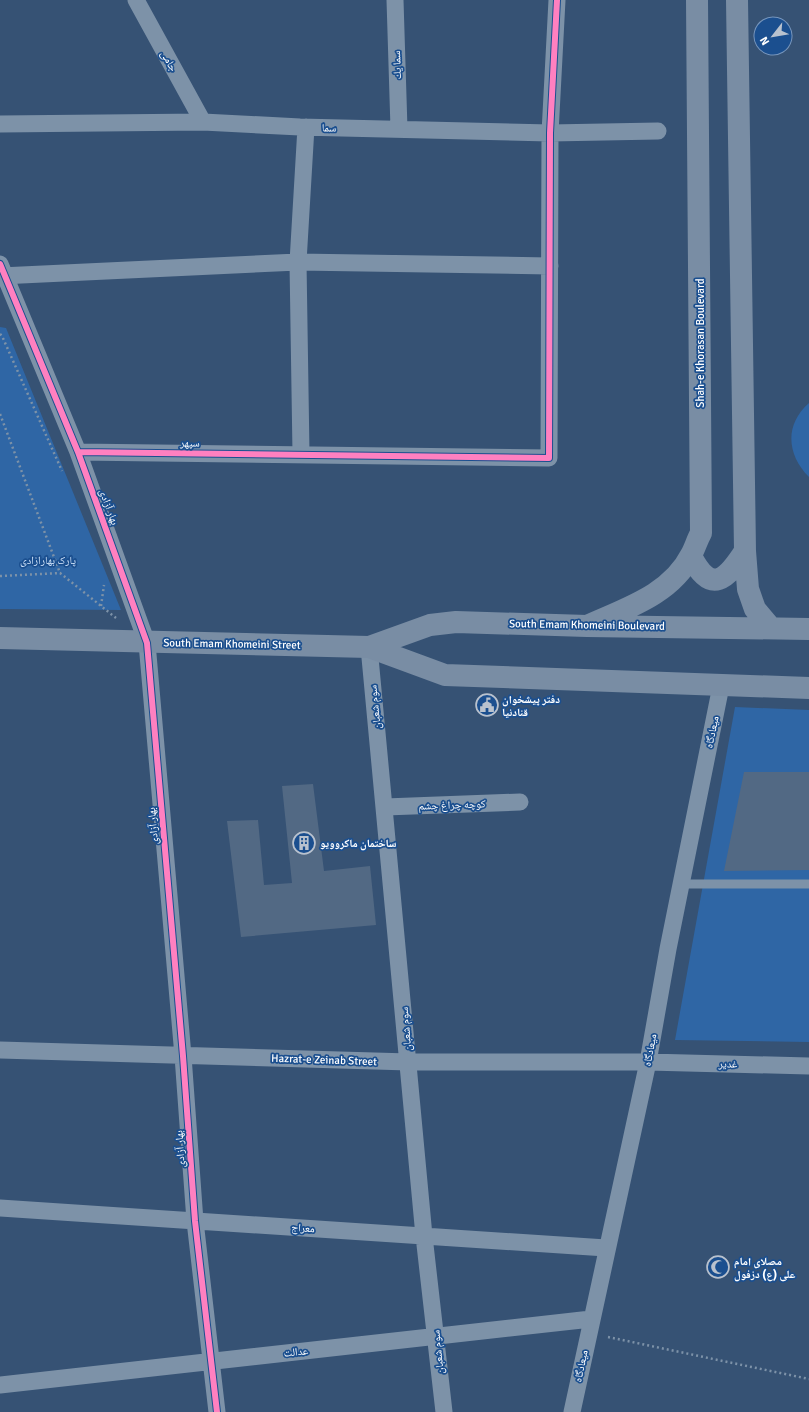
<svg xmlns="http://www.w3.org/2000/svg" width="809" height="1412" viewBox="0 0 809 1412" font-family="Signika,'Noto Naskh Arabic',sans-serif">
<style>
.green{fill:#2f66a5}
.building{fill:#526984}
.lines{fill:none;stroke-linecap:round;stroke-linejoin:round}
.path{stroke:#7d92a8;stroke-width:2.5;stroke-dasharray:2 3;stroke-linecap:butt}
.lane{stroke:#7d92a8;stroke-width:9}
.street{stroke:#7d92a8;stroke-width:17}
.secondary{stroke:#798da4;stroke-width:22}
.cycleway-casing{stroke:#1b4f8f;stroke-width:8}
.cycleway{stroke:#ff80c0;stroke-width:6}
.labels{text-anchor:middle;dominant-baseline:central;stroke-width:3.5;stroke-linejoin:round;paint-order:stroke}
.street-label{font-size:11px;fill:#fff;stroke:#1b4f8f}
.park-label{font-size:11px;fill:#cfe3fa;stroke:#1b4f8f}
.poi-label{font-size:11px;font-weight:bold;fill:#fff;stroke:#1b4f8f;text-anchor:start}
</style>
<rect width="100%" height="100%" fill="#365274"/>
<path class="green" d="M 0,327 L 6,328 L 121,610 L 0,609 Z
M 809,403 L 809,477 C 787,455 784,425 809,403 Z
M 735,707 L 809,710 L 809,1042 L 675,1040 Z"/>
<path class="building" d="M 744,772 L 809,772 L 809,870 L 724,871 Z
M 313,784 L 324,871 L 370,866 L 376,925 L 241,937 L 227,821 L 258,820 L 264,885 L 292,883 L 282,786 Z"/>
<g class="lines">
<path class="path" d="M 0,334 L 2,336 L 62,471
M 0,414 L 60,573
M 0,576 L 60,573 L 116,618
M 101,606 L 104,585
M 608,1337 L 809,1379"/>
<path class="lane" d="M 681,884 L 809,884"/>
<path class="street" d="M 136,0 L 203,122
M 395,0 L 399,129
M 0,124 L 203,122 L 300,127 L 550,133 L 658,131
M 0,264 L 78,452 L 147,643 L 183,1056 L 195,1221 L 217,1412
M 0,276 L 298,262 L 550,266
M 78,452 L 549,458 L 550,133 L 557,0
M 301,454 L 298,262 L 306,127
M 369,647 L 424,1236 L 444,1412
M 385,807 L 520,802
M 0,1050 L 409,1062 L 648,1062 L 809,1066
M 0,1208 L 606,1248
M 0,1385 L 591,1319
M 572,1412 L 648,1062 L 668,949 L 721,686"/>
<path class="secondary" d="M 737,0 L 745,551 L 748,589 L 755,609 L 771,628
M 691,556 C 711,596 727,579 745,551
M 587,626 C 624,609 671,595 691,555 C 695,548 697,540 701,533 L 697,0
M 0,638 L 369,647 L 445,675 L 809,688
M 369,647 L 430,625 L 456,622 L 587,626 L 809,629"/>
<g class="cycleway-casing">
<path id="cycleway" d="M 0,264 L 78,452 L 147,643 L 183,1056 L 195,1221 L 217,1412
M 78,452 L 549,458 L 550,133 L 557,0"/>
</g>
<use href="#cycleway" class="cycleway"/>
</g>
<defs>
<g id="civic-ring" transform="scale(1.15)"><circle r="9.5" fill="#1b4f8f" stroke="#b9c2ce" stroke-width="1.5"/><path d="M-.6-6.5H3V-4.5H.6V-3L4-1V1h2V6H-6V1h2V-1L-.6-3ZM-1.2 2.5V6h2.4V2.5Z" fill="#b9c2ce"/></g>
<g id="building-ring" transform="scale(1.15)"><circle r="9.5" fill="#1b4f8f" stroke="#b9c2ce" stroke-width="1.5"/><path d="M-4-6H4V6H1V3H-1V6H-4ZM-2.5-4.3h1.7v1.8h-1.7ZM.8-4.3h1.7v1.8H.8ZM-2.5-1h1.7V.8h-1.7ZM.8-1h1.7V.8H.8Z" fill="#b9c2ce"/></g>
<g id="mosque-ring" transform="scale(1.15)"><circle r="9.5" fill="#1b4f8f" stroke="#b9c2ce" stroke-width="1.5"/><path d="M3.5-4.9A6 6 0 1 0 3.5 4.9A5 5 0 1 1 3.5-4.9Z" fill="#b9c2ce"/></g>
</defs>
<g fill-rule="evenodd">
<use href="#civic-ring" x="487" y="705"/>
<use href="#building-ring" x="304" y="843"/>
<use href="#mosque-ring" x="718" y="1267"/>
</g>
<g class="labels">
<g class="street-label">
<text transform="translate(169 61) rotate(61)">جامی</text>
<text transform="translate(397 65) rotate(-92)">سما يك</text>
<text transform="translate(329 128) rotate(1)">سما</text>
<text transform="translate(700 343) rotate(-90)">Shah-e Khorasan Boulevard</text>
<text transform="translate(190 443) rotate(1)">سپهر</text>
<text transform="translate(109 507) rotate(70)">بهار آزادی</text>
<text transform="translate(587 625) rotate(1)">South Emam Khomeini Boulevard</text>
<text transform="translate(232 644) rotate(1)">South Emam Khomeini Street</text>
<text transform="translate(375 707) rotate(-96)">سوم شعبان</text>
<text transform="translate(712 732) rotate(-78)">میعادگاه</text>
<text transform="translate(452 805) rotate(-2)">کوچه چراغ چشم</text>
<text transform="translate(153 826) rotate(-95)">بهار آزادی</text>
<text transform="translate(406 1029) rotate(-95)">سوم شعبان</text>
<text transform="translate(650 1050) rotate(-79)">میعادگاه</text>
<text transform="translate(324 1060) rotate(2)">Hazrat-e Zeinab Street</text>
<text transform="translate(728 1064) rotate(1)">غدیر</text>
<text transform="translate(180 1149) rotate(-94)">بهار آزادی</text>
<text transform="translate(303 1228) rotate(4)">معراج</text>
<text transform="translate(296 1352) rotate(-6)">عدالت</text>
<text transform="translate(438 1352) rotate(-96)">سوم شعبان</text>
<text transform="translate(581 1366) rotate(-78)">میعادگاه</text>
</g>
<g class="park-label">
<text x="48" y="560">پارک بهارازادی</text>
</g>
<g class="poi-label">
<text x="502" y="699">دفتر پیشخوان<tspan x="502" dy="13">قنادنیا</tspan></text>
<text x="320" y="843">ساختمان ماکروویو</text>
<text x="734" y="1261">مصلای امام<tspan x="734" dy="13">علی (ع) دزفول</tspan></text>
</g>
</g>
<g transform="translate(773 36) rotate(239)"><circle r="19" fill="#1b4f8f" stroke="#7695bc"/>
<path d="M0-3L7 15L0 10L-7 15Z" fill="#b9c2ce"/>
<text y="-6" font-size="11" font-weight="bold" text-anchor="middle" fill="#ffffff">N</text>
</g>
</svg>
